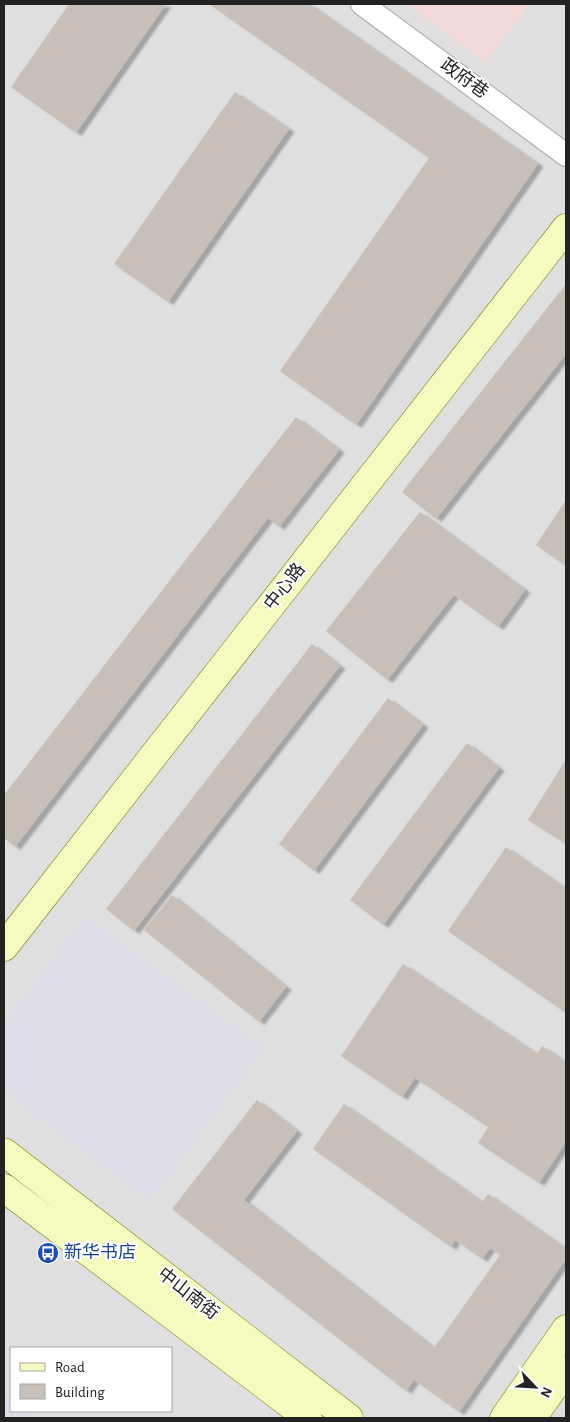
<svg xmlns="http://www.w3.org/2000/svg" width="570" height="1422" viewBox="0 0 570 1422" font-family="'Alegreya Sans','Noto Sans SC',sans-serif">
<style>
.residential{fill:#e0dfdf;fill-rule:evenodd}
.commercial{fill:#f2dad9}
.plaza{fill:#dddde8}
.building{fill:#c7bfb8;filter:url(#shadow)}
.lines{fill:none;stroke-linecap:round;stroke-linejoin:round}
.street-casing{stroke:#a9a9a9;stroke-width:24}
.secondary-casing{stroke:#707d05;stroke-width:29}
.street{stroke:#fff;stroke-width:22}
.secondary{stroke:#f7fabf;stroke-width:28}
.labels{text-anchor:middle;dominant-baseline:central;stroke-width:4;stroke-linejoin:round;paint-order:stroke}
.street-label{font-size:18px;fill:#222;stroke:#fff}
.transit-label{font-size:18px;fill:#164399;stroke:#fff;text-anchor:start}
</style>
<defs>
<filter id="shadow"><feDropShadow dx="5.5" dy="3" stdDeviation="1" flood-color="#0004"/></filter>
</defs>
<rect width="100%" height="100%" fill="#f2efe9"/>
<path class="residential" d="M 4,4 L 566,4 L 566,1418 L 4,1418 ZM 11,1348 L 171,1348 L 171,1411 L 11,1411 Z"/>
<path class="commercial" d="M 406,4 L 530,4 L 485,63 Z"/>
<path class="plaza" d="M 84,915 L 265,1048 L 151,1202 L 4,1093 L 4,1024 Z
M 4,1391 L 11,1397 L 11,1411 L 29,1411 L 39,1418 L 4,1418 Z"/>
<path class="building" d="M 69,4 L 166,4 L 76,133 L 11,87 Z
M 209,4 L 309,4 L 538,164 L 356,425 L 280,371 L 429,158 Z
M 235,92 L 289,129 L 168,302 L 114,264 Z
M 566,284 L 566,354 L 436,519 L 402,492 Z
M 296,417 L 339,450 L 279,527 L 268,518 L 15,847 L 4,838 L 4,795 Z
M 566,500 L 566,566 L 536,545 Z
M 420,512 L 525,590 L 498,627 L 454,595 L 387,680 L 326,631 Z
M 312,644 L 340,666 L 134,931 L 106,909 Z
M 388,698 L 423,725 L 314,871 L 279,844 Z
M 467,743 L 499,768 L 383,925 L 350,900 Z
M 566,759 L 566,844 L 528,820 Z
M 506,847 L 566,889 L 566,1013 L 448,931 Z
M 172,895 L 286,987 L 259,1022 L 144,930 Z
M 403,964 L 537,1054 L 542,1046 L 566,1062 L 566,1142 L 539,1183 L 478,1143 L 488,1127 L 415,1078 L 402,1097 L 341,1056 Z
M 257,1100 L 297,1131 L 244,1200 L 434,1348 L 500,1255 L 490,1248 L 482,1259 L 455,1240 L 451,1247 L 313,1149 L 344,1104 L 482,1202 L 488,1194 L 566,1249 L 566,1259 L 459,1412 L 414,1380 L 406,1391 L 172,1209 Z"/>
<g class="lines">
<g class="street-casing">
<path id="street" d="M 362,4 L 566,155"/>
</g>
<g class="secondary-casing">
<path id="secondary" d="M 4,947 L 566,228
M 4,1152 L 349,1418
M 4,1188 L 308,1418
M 504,1418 L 566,1329
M 532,1418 L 566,1370"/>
</g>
<use href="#street" class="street"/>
<use href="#secondary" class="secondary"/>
</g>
<defs>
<g id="bus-disc" transform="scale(1.125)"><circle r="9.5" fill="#1a4fb4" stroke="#fff"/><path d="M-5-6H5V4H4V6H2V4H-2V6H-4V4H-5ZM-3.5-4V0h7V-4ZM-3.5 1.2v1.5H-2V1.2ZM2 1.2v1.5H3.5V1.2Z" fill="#fff"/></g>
</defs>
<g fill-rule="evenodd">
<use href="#bus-disc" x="48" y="1253"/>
</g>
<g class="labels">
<g class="street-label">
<text transform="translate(464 79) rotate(36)">政府巷</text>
<text transform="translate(285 587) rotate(-52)">中心路</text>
<text transform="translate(188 1294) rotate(38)">中山南街</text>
</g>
<g class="transit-label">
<text x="64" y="1253">新华书店</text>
</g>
</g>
<rect width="570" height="1422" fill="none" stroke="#222222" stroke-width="10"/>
<rect x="10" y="1347" width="162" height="65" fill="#ffffff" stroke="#a7a7a7"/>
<rect x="20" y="1363" width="25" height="8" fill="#f7fabf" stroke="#a7a7a7"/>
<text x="55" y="1372" font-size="15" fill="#222222">Road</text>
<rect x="20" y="1384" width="25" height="15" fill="#c7bfb8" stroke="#a7a7a7"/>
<text x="55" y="1397" font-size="15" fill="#222222">Building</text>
<g transform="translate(535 1387) rotate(115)" stroke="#ffffff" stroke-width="4" paint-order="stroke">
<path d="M0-4L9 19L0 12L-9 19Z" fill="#222222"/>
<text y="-8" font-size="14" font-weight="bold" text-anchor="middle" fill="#222222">N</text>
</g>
</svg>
